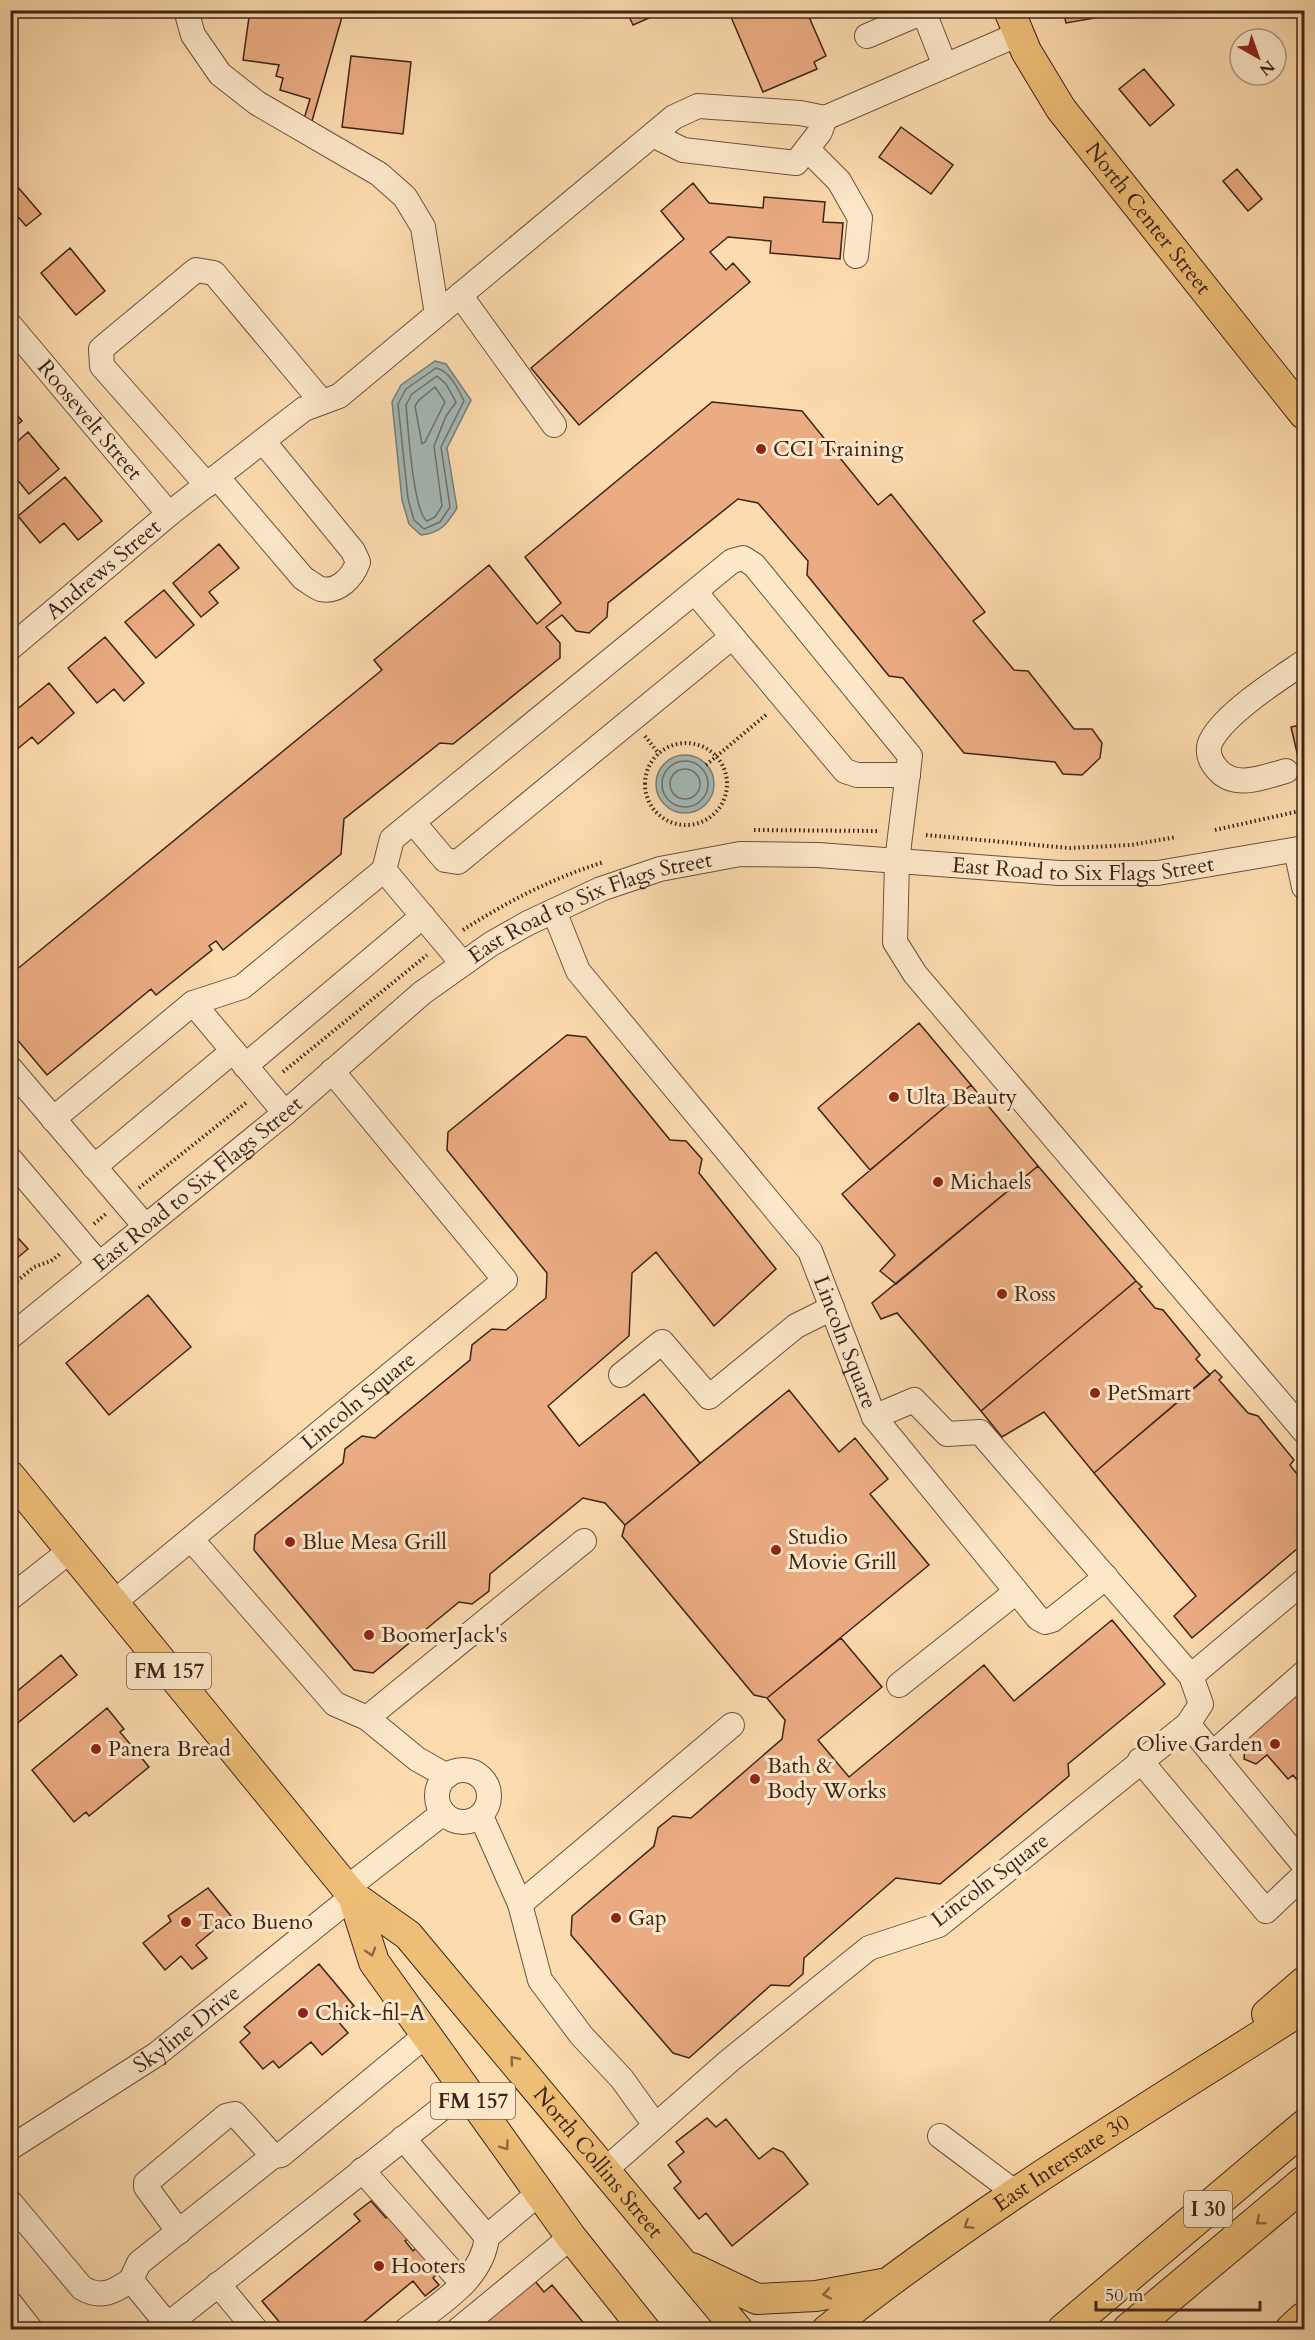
<svg xmlns="http://www.w3.org/2000/svg" width="1315" height="2340" viewBox="0 0 1315 2340" font-family="Cardo,serif">
<style>
.water{fill:#a3b8b5;stroke:#7a7d77;stroke-width:1.5}
.lines{fill:none;stroke-linecap:round;stroke-linejoin:round}
.shore{stroke:#706e68;stroke-width:1.5}
.building{fill:#ecac83;stroke:#3c241a;stroke-width:1.5}
.minor-casing{stroke:#6c523f;stroke-width:26}
.major-casing{stroke:#3c241a;stroke-width:32}
.highway-casing{stroke:#3c241a;stroke-width:35}
.path{stroke:#3c241a;stroke-width:4;stroke-dasharray:1.5 3;stroke-linecap:butt}
.minor{stroke:#fde8ca;stroke-width:24}
.major{stroke:#eebe77;stroke-width:30}
.highway{stroke:#eebe77;stroke-width:33}
.oneway{stroke:#8c6944}
.poi-dot{fill:#8f2418;stroke:#fde8ca;stroke-width:2}
.labels{text-anchor:middle;dominant-baseline:central;stroke-width:6;stroke-linejoin:round;paint-order:stroke}
.shield{fill:#fde8ca;stroke:#765f4f;stroke-width:1.5}
.shield-label{font-size:21px;font-weight:bold;fill:#3c241a}
.street-label{font-size:22px;fill:#3c241a;stroke:#fde8ca}
.poi-label{font-size:22px;fill:#3c241a;stroke:#fde8ca;text-anchor:start}
</style>
<rect width="100%" height="100%" fill="#fcdbae"/>
<filter id="stains"><feTurbulence type="fractalNoise" baseFrequency=".00333" numOctaves="4"/><feColorMatrix values="0 0 0 0 .2 0 0 0 0 .09 0 0 0 0 .02 0 0 0 .5 -.17"/></filter>
<radialGradient id="worn" r=".72"><stop offset=".6" stop-color="#630" stop-opacity="0"/><stop offset="1" stop-color="#630" stop-opacity=".3"/></radialGradient>
<path class="water" d="M 435,361 L 446,364 L 471,400 L 447,448 L 457,508 C 447,524 441,533 421,535 L 409,524 L 402,500 L 392,402 L 401,385 Z
M656 784a29 29 0 1 1 58 0a29 29 0 1 1-58 0Z"/>
<g class="lines">
<path class="shore" d="M 436,368 C 450,371 458,389 464,401 L 441,447 L 450,507 L 440,522 L 424,529 L 414,520 L 408,499 L 398,404 L 406,389 Z
M 437,376 L 446,384 L 456,402 L 446,416 L 434,446 L 442,506 L 435,517 L 427,521 C 413,512 408,426 406,405 L 412,394 Z
M 435,387 L 445,402 L 425,442 L 422,444 L 415,406 L 419,400 Z
M662 784a23 23 0 1 1 46 0a23 23 0 1 1-46 0Z
M670 784a15 15 0 1 1 30 0a15 15 0 1 1-30 0Z"/>
</g>
<path class="building" d="M 250,10 L 344,10 L 312,121 L 304,119 L 310,99 L 280,90 L 283,78 L 276,76 L 279,65 L 243,60 Z
M 626,10 L 665,10 L 665,11 L 633,25 Z
M 728,10 L 806,10 L 826,56 L 814,62 L 817,69 L 763,92 Z
M 1063,10 L 1094,10 L 1095,18 L 1066,23 Z
M 351,56 L 411,62 L 403,134 L 342,127 Z
M 1144,69 L 1174,105 L 1150,126 L 1119,89 Z
M 901,127 L 953,165 L 931,194 L 879,157 Z
M 1237,169 L 1262,199 L 1248,211 L 1223,181 Z
M 10,178 L 41,214 L 26,226 L 13,211 L 10,213 Z
M 693,183 L 709,203 L 763,208 L 764,197 L 825,202 L 823,222 L 843,223 L 840,259 L 770,253 L 771,241 L 728,237 L 710,252 L 726,270 L 733,263 L 750,282 L 579,425 L 531,368 L 684,239 L 661,211 Z
M 70,248 L 105,291 L 76,315 L 41,273 Z
M 712,402 L 802,411 L 878,505 L 891,494 L 985,612 L 973,621 L 1014,670 L 1028,671 L 1074,729 L 1092,729 L 1102,743 L 1100,758 L 1082,775 L 1063,774 L 1055,762 L 964,753 L 903,678 L 889,676 L 807,575 L 808,561 L 758,503 L 738,499 L 608,603 L 607,617 L 589,633 L 576,631 L 562,615 L 546,627 L 560,643 L 560,658 L 453,744 L 440,743 L 344,819 L 341,854 L 223,950 L 216,941 L 209,946 L 212,950 L 156,995 L 151,989 L 47,1075 L 10,1031 L 10,975 L 382,670 L 374,660 L 489,565 L 537,624 L 561,603 L 525,557 Z
M 10,407 L 22,421 L 10,431 Z
M 28,432 L 59,469 L 29,494 L 10,471 L 10,448 Z
M 65,477 L 102,521 L 78,540 L 64,523 L 40,543 L 18,516 Z
M 219,544 L 239,568 L 209,592 L 218,603 L 201,617 L 173,583 Z
M 164,590 L 194,625 L 156,658 L 125,622 Z
M 105,637 L 144,683 L 124,701 L 114,689 L 97,703 L 68,668 Z
M 49,683 L 74,713 L 38,744 L 32,737 L 15,751 L 10,745 L 10,715 Z
M 1304,724 L 1304,777 L 1303,778 L 1291,727 Z
M 919,1023 L 971,1085 L 870,1170 L 818,1108 Z
M 567,1035 L 586,1037 L 670,1140 L 686,1141 L 702,1159 L 699,1173 L 776,1269 L 714,1326 L 656,1252 L 632,1273 L 629,1336 L 548,1406 L 579,1446 L 644,1394 L 700,1463 L 625,1525 L 605,1503 L 583,1498 L 490,1574 L 489,1591 L 472,1604 L 459,1602 L 373,1673 L 354,1670 L 254,1550 L 255,1535 L 343,1463 L 345,1449 L 362,1436 L 375,1438 L 470,1360 L 472,1345 L 492,1329 L 506,1330 L 546,1298 L 547,1273 L 447,1150 L 448,1132 Z
M 971,1085 L 1038,1166 L 896,1284 L 880,1271 L 895,1255 L 842,1194 Z
M 1038,1166 L 1136,1281 L 981,1411 L 897,1313 L 881,1319 L 872,1303 Z
M 10,1229 L 28,1249 L 10,1264 Z
M 1136,1281 L 1142,1287 L 1139,1289 L 1155,1308 L 1163,1310 L 1200,1355 L 1196,1359 L 1210,1375 L 1094,1473 L 1044,1412 L 1002,1437 L 981,1411 Z
M 148,1295 L 191,1347 L 109,1415 L 66,1363 Z
M 1215,1370 L 1222,1377 L 1219,1380 L 1248,1413 L 1258,1416 L 1294,1460 L 1290,1465 L 1304,1483 L 1304,1543 L 1192,1638 L 1174,1616 L 1196,1596 L 1094,1473 Z
M 789,1390 L 839,1452 L 855,1438 L 888,1479 L 870,1494 L 929,1565 L 767,1698 L 754,1695 L 622,1536 L 625,1525 Z
M 1112,1620 L 1165,1684 L 1068,1764 L 1069,1776 L 940,1884 L 896,1878 L 804,1958 L 803,1974 L 789,1986 L 771,1985 L 689,2058 L 673,2053 L 571,1935 L 572,1916 L 654,1846 L 658,1828 L 673,1816 L 691,1818 L 782,1739 L 785,1720 L 767,1698 L 841,1638 L 882,1687 L 818,1740 L 849,1777 L 984,1665 L 1014,1701 Z
M 61,1655 L 77,1675 L 14,1726 L 10,1721 L 10,1697 Z
M 1304,1684 L 1304,1788 L 1293,1775 L 1288,1779 L 1267,1755 L 1256,1764 L 1244,1759 L 1246,1733 Z
M 107,1708 L 124,1729 L 120,1732 L 149,1767 L 89,1816 L 86,1812 L 74,1822 L 32,1770 Z
M 208,1888 L 231,1916 L 196,1945 L 207,1958 L 192,1969 L 181,1956 L 165,1970 L 143,1943 L 171,1921 L 168,1916 Z
M 319,1964 L 354,2006 L 337,2020 L 348,2033 L 322,2055 L 311,2042 L 279,2068 L 273,2061 L 263,2069 L 240,2042 L 250,2033 L 244,2027 Z
M 707,2118 L 716,2127 L 726,2119 L 759,2159 L 773,2148 L 783,2152 L 808,2184 L 732,2246 L 706,2213 L 699,2219 L 674,2188 L 681,2182 L 668,2165 L 684,2152 L 676,2142 Z
M 371,2201 L 386,2218 L 392,2213 L 411,2237 L 405,2241 L 413,2251 L 419,2245 L 440,2271 L 433,2278 L 439,2285 L 425,2296 L 413,2281 L 354,2330 L 286,2330 L 262,2301 L 360,2221 L 354,2214 Z
M 535,2281 L 544,2292 L 552,2285 L 587,2327 L 584,2330 L 476,2330 Z"/>
<g class="lines">
<g class="minor-casing">
<g id="minor">
<path d="M 186,10 L 193,35 L 220,74 L 257,103 L 379,174 L 405,197 L 423,227 L 437,314"/>
<path d="M 923,10 L 945,66"/>
<path d="M 867,36 L 923,12"/>
<path d="M 653,135 L 683,150 L 796,163 L 820,132 L 825,118"/>
<path d="M 807,149 L 839,181 L 860,218 L 856,256"/>
<path d="M 460,295 L 554,425"/>
<path id="s1" d="M 10,325 L 169,514"/>
<path d="M 217,477 L 303,578 C 308,581 315,587 321,589 C 338,593 353,577 358,562 L 353,551 L 263,441"/>
<path d="M 207,485 L 102,366 L 101,349 L 196,270 L 214,273 L 322,402"/>
<path d="M 695,592 L 845,771 L 857,775 L 908,775"/>
<path id="s2" d="M 10,648 L 169,514 L 291,419 L 304,409 L 339,396 L 674,117 L 698,106 L 800,113 L 825,118 L 1019,34"/>
<path d="M 1286,771 C 1263,777 1235,790 1217,769 C 1209,760 1206,749 1212,739 C 1227,712 1279,679 1304,662"/>
<path d="M 413,822 L 445,860 L 458,862 L 732,637"/>
<path d="M 1296,850 L 1304,887"/>
<path d="M 384,870 L 462,963"/>
<path id="s3" d="M 554,911 L 578,971 L 810,1251 L 874,1417 L 914,1400 L 947,1434 L 980,1432 L 1191,1676 L 1201,1704 L 1188,1724 L 939,1925 L 869,1948 L 729,2061 L 605,2170"/>
<path d="M 193,1003 L 285,1113"/>
<path d="M 245,1066 L 423,916"/>
<path d="M 10,1068 L 145,1226"/>
<path d="M 53,1119 L 193,1003 L 242,987 L 384,870 L 392,839 L 732,561 L 743,558 L 754,565 L 910,756 L 897,861 L 895,942 L 915,974 L 1304,1431"/>
<path d="M 10,1159 L 99,1264"/>
<path d="M 94,1167 L 233,1051"/>
<path id="s4" d="M 10,1337 L 285,1113 L 422,993 L 491,944 L 528,923 L 601,889 L 660,869 L 740,854 L 818,855 L 1059,873 L 1158,873 L 1304,848"/>
<path d="M 621,1375 L 662,1342 L 709,1397 L 796,1326 L 832,1308"/>
<path d="M 874,1417 L 1038,1618 L 1045,1622 L 1052,1620 L 1106,1577"/>
<path d="M 191,1539 L 335,1704 L 367,1718 L 584,1541"/>
<path d="M 10,1598 L 71,1550"/>
<path id="s5" d="M 113,1603 L 505,1280 L 332,1071"/>
<path d="M 1191,1676 L 1304,1581"/>
<path d="M 899,1685 L 1016,1592"/>
<path d="M 367,1718 L 417,1759 L 447,1776"/>
<path d="M 1188,1724 L 1304,1865"/>
<path d="M 1212,1754 L 1304,1673"/>
<path d="M 1140,1760 L 1266,1911 L 1304,1875"/>
<circle cx="463" cy="1796" r="26"/>
<path d="M 481,1816 L 520,1904"/>
<path d="M 347,1888 L 443,1813"/>
<path d="M 655,2125 L 622,2079 L 581,2035 L 540,1980 L 520,1904 L 732,1725"/>
<path d="M 940,2136 L 1017,2194"/>
<path d="M 403,2138 L 487,2237"/>
<path id="s6" d="M 10,2148 L 157,2054 L 353,1896"/>
<path d="M 362,2170 L 463,2284"/>
<path d="M 10,2202 L 82,2288 C 101,2299 114,2292 131,2280"/>
<path d="M 179,2232 L 146,2187 L 146,2183 L 226,2116 L 235,2114 L 273,2156 L 281,2155 L 425,2036"/>
<path d="M 218,2284 L 256,2330"/>
<path d="M 10,2303 L 31,2330"/>
<path d="M 161,2330 L 465,2090"/>
<path d="M 172,2330 L 131,2280 L 139,2263 L 273,2156"/>
<path d="M 406,2330 C 438,2304 482,2281 487,2237 L 539,2193"/>
<path d="M 458,2330 L 571,2237"/>
</g>
</g>
<g class="major-casing">
<g id="major">
<path id="s7" d="M 1009,10 L 1026,51 L 1061,109 L 1304,414"/>
<path id="s8" d="M 10,1476 L 353,1896 L 408,1935 L 738,2330"/>
<path d="M 353,1896 L 374,1962 L 571,2237 L 645,2330"/>
<path d="M 1267,2014 L 1304,1982"/>
<path d="M 692,2268 L 757,2299 L 816,2296 L 882,2284"/>
<path id="s9" d="M 827,2330 C 977,2210 1143,2111 1304,2008"/>
</g>
</g>
<g class="highway-casing">
<path id="highway" d="M 1064,2330 L 1304,2127
M 1129,2330 L 1304,2183
M 1292,2330 L 1304,2319"/>
</g>
<path class="path" d="M 645,736 L 659,754
M645 784a41 41 0 1 1 82 0a41 41 0 1 1-82 0Z
M 706,765 L 767,714
M 754,830 L 879,831
M 1215,830 L 1304,810
M 926,835 L 1069,848 L 1131,845 L 1176,837
M 463,930 C 508,901 553,878 604,862
M 283,1072 L 427,955
M 139,1188 L 247,1102
M 94,1224 L 107,1213
M 10,1287 L 34,1267 L 51,1261 L 61,1253
M 774,2324 L 779,2330
M 768,2330 L 775,2324"/>
<use href="#minor" class="minor"/>
<use href="#major" class="major"/>
<use href="#highway" class="highway"/>
</g>
<defs><path id="oneway-chevron" d="M-2-3.5L2.5 0L-2 3.5" fill="none" stroke-width="1.6" stroke-linecap="round" stroke-linejoin="round" transform="scale(1.5)"/></defs>
<g class="oneway">
<use href="#oneway-chevron" transform="translate(371 1952) rotate(73)"/>
<use href="#oneway-chevron" transform="translate(514 2060) rotate(-130)"/>
<use href="#oneway-chevron" transform="translate(505 2146) rotate(54)"/>
<use href="#oneway-chevron" transform="translate(1260 2221) rotate(140)"/>
<use href="#oneway-chevron" transform="translate(968 2225) rotate(147)"/>
<use href="#oneway-chevron" transform="translate(827 2294) rotate(170)"/>
</g>
<g class="poi-dot">
<circle cx="761" cy="449" r="6"/>
<circle cx="894" cy="1097" r="6"/>
<circle cx="938" cy="1182" r="6"/>
<circle cx="1002" cy="1294" r="6"/>
<circle cx="1095" cy="1393" r="6"/>
<circle cx="290" cy="1542" r="6"/>
<circle cx="776" cy="1550" r="6"/>
<circle cx="369" cy="1635" r="6"/>
<circle cx="1275" cy="1744" r="6"/>
<circle cx="96" cy="1749" r="6"/>
<circle cx="755" cy="1779" r="6"/>
<circle cx="616" cy="1918" r="6"/>
<circle cx="186" cy="1922" r="6"/>
<circle cx="303" cy="2013" r="6"/>
<circle cx="379" cy="2266" r="6"/>
</g>
<g class="labels">
<g class="shield">
<rect x="127" y="1653" width="84" height="36" rx="4.5"/>
<rect x="431" y="2083" width="84" height="36" rx="4.5"/>
<rect x="1184" y="2191" width="48" height="36" rx="4.5"/>
</g>
<g class="shield-label">
<text x="169" y="1671">FM 157</text>
<text x="473" y="2101">FM 157</text>
<text x="1208" y="2209">I 30</text>
</g>
<g class="street-label">
<text stroke="none"><textPath href="#s7" startOffset="252">North Center Street</textPath></text>
<text stroke="none"><textPath href="#s1" startOffset="124">Roosevelt Street</textPath></text>
<text stroke="none"><textPath href="#s2" startOffset="122">Andrews Street</textPath></text>
<text stroke="none"><textPath href="#s4" startOffset="1232">East Road to Six Flags Street</textPath></text>
<text stroke="none"><textPath href="#s4" startOffset="728">East Road to Six Flags Street</textPath></text>
<text stroke="none"><textPath href="#s4" startOffset="242">East Road to Six Flags Street</textPath></text>
<text stroke="none"><textPath href="#s3" startOffset="526">Lincoln Square</textPath></text>
<text stroke="none"><textPath href="#s5" startOffset="318">Lincoln Square</textPath></text>
<text transform="translate(990 1880) rotate(-37)">Lincoln Square</text>
<text stroke="none"><textPath href="#s6" startOffset="213">Skyline Drive</textPath></text>
<text stroke="none"><textPath href="#s8" startOffset="906">North Collins Street</textPath></text>
<text stroke="none"><textPath href="#s9" startOffset="288">East Interstate 30</textPath></text>
</g>
<g class="poi-label">
<text x="773" y="449">CCI Training</text>
<text x="906" y="1097">Ulta Beauty</text>
<text x="950" y="1182">Michaels</text>
<text x="1014" y="1294">Ross</text>
<text x="1107" y="1393">PetSmart</text>
<text x="788" y="1537">Studio<tspan x="788" dy="25">Movie Grill</tspan></text>
<text x="302" y="1542">Blue Mesa Grill</text>
<text x="381" y="1635">BoomerJack's</text>
<text x="1263" y="1744" text-anchor="end">Olive Garden</text>
<text x="108" y="1749">Panera Bread</text>
<text x="767" y="1766">Bath &amp;<tspan x="767" dy="25">Body Works</tspan></text>
<text x="628" y="1918">Gap</text>
<text x="198" y="1922">Taco Bueno</text>
<text x="315" y="2013">Chick-fil-A</text>
<text x="391" y="2266">Hooters</text>
</g>
</g>
<rect width="1315" height="2340" fill="none" stroke="#fcdbae" stroke-width="36"/>
<rect x="12" y="12" width="1291" height="2316" fill="none" stroke="#3c241a" stroke-width="3"/>
<rect x="18" y="18" width="1279" height="2304" fill="none" stroke="#3c241a" stroke-width="1.5"/>
<g transform="translate(1258 57) rotate(140)"><circle r="28" fill="#fde8ca" stroke="#b09a84" stroke-width="1.5"/>
<path d="M0-4.5L10 22L0 15L-10 22Z" fill="#8f2418"/>
<text y="-9" font-size="16" font-weight="bold" text-anchor="middle" fill="#3c241a">N</text>
</g>
<path d="M1096 2301v9h164v-9" fill="none" stroke="#3c241a" stroke-width="3"/>
<text x="1105" y="2301" font-size="18" fill="#3c241a" stroke="#fde8ca" stroke-width="4.5" paint-order="stroke">50 m</text>
<rect width="100%" height="100%" filter="url(#stains)"/>
<rect width="100%" height="100%" fill="url(#worn)"/>
</svg>
